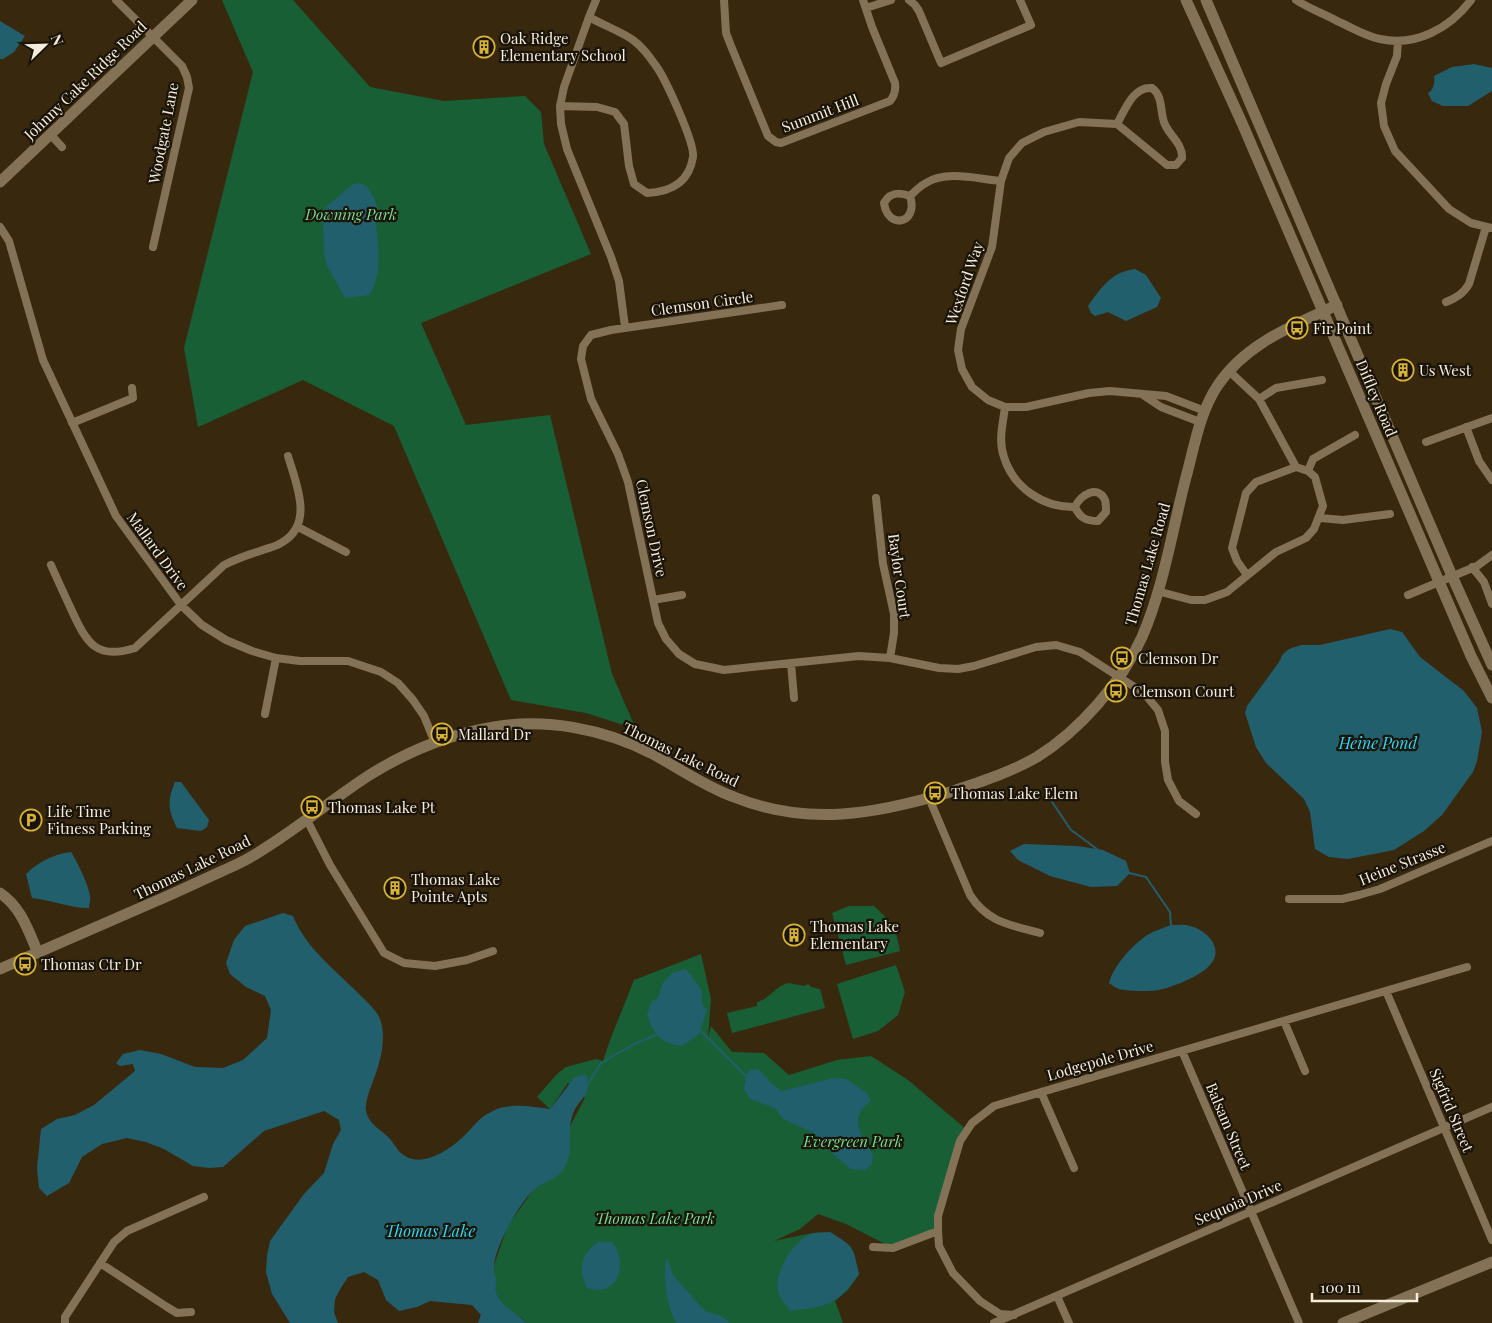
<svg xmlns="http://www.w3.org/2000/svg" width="1492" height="1323" viewBox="0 0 1492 1323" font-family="'Playfair Display',serif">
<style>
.green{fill:#195f35}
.water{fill:#225f6d}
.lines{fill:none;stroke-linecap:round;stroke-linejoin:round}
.stream{stroke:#225f6d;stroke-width:2}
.street{stroke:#847256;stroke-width:8}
.secondary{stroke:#847256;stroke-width:11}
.labels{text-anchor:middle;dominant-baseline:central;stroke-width:4.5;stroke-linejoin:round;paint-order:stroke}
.poi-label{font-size:15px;fill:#f7eddd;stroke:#1a1308;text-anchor:start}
.street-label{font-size:15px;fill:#f7eddd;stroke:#1a1308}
.park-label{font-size:15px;font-style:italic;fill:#75dd97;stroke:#1a1308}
.water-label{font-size:16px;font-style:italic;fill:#28d9fc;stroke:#1a1308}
</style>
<rect width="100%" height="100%" fill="#38290e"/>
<path class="green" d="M 222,0 L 293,0 L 370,87 L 444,101 L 525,96 L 541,112 L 544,144 L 591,254 L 421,323 L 466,425 L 550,415 L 612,674 L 636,729 L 586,713 L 511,700 L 394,426 L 303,380 L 198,427 L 184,348 L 253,72 Z
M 849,906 L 874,906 L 894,925 L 900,951 L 846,965 L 832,913 Z
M 701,954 L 711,999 L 708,1038 L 711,1026 L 732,1052 L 764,1053 L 789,1075 L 837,1060 L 871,1056 L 908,1080 L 967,1130 L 959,1147 L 938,1231 L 893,1248 L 846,1224 L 818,1214 L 800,1229 L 774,1241 L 812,1233 L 830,1232 L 859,1274 L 848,1290 L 835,1301 L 843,1323 L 527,1323 L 522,1318 L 506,1309 L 496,1294 L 494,1265 L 508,1225 L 534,1189 L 550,1180 L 569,1128 L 585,1098 L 568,1083 L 550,1109 L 537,1097 L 557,1074 L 566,1067 L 596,1059 L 603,1061 L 610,1040 L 634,980 Z
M 896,965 L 905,992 L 898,1015 L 878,1031 L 853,1039 L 837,984 Z
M 789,983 L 804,986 L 808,984 L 811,987 L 820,989 L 825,1008 L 732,1033 L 727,1013 L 757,1006 L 757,1002 C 770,999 776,985 789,983 Z"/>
<path class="water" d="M 0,21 L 25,36 L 14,52 L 3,59 L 0,59 Z
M 1474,64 L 1492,68 L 1492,91 L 1468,106 L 1443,106 L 1432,101 L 1428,93 C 1434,90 1435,82 1434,76 L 1452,67 Z
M 359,183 L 367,186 C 370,192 376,200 377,207 C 378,212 376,217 376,222 C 378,248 383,271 370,295 L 345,298 L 327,266 L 324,254 L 324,237 L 322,219 L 326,207 L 353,184 Z
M 1135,269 L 1146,275 L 1161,298 L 1157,307 L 1126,321 L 1108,312 L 1095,316 L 1091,313 L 1088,306 C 1101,288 1111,272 1135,269 Z
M 1390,629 L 1402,632 L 1420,657 L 1464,691 L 1477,708 L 1482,732 L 1477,761 L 1473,772 L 1442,815 L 1424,831 L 1394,850 L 1348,859 L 1329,857 L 1315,849 L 1310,812 L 1304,799 L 1266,763 L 1256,747 L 1245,713 L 1247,706 L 1279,662 L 1283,654 L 1289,649 L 1301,645 L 1320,645 Z
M 175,782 L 181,782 L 209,820 L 207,827 L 201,831 L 177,828 C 168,810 167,801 175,782 Z
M 1024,844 L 1077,846 L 1103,850 L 1126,861 L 1130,873 L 1117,886 L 1091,887 L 1050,876 L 1018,860 L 1010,851 Z
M 71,852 C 77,861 89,886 90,896 C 91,900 89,904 89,908 C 69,908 52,900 32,898 L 26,874 C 38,862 54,854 71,852 Z
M 283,913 L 293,916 C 307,950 336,970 361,996 C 367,1002 377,1011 380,1019 C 388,1042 378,1068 370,1089 C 368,1095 365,1105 366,1111 C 369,1125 382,1130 390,1139 C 395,1145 399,1153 405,1156 C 424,1168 452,1148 465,1135 C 471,1129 477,1121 484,1116 C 488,1113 493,1111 497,1109 C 513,1103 534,1107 550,1109 L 575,1077 L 586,1074 C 592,1096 582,1095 574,1111 C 565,1131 576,1152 563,1170 C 557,1179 544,1182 535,1189 C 520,1201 496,1245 494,1265 C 494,1270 495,1275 496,1280 C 496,1285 495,1291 497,1295 C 504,1309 517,1313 527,1323 L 478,1323 L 481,1315 L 472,1305 L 430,1301 L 417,1307 L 399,1311 L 386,1300 L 378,1280 L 364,1272 L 348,1277 L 342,1286 L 335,1299 L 334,1312 L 338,1323 L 290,1323 L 272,1294 L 266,1272 L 267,1256 L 270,1241 L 304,1194 L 324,1173 L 333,1144 L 341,1130 L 339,1120 L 324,1111 L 264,1131 L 223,1167 L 209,1168 L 193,1166 L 164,1149 L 146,1142 L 127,1138 L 102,1144 L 82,1157 L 69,1183 L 47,1196 L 39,1188 L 37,1168 L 41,1129 L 57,1119 L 75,1115 L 94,1105 L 135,1071 L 133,1064 L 120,1066 L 116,1063 L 123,1054 L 140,1050 L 161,1054 L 195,1067 L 223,1068 L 243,1060 L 267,1038 L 271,1010 L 265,996 L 246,987 L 230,974 L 226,963 L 234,940 L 245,926 Z
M 1171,925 C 1177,925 1185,924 1190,926 C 1210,931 1226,952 1207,968 C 1197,977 1171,988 1158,990 C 1150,992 1127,991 1119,989 C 1116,988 1112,985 1109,983 C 1113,966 1134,943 1149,934 C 1156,930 1164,928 1171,925 Z
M 686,969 L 701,989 L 703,1006 L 707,1010 L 699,1034 L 682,1046 C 660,1043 653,1034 647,1014 L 652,1001 L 658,998 L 662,984 L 672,973 Z
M 758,1069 L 770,1082 L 781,1091 L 834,1078 L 846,1079 L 867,1093 L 871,1101 C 847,1118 861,1135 873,1155 L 872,1164 L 865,1170 L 851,1169 L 834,1155 L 814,1133 L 783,1119 L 775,1108 L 750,1099 L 744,1089 L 746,1076 L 750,1070 Z
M 830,1232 C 855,1247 853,1247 859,1274 C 837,1306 827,1306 790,1311 C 786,1304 780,1299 778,1291 C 774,1272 793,1241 811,1234 C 816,1232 824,1233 830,1232 Z
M 598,1242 L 612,1242 C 625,1257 623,1288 599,1290 C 595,1290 591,1289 587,1288 C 578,1268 580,1255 598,1242 Z
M 667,1258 L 673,1275 L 701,1307 L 707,1312 L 719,1315 L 731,1323 L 677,1323 C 667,1312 662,1271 667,1258 Z"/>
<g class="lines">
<path class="stream" d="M 1048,796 L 1071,830 L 1097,849
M 1129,873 L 1146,877 L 1170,912 L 1171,927
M 698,1028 L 747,1077
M 588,1084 L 601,1063 L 636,1043 L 657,1035"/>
<path class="street" d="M 116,0 L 182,66 L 187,77 L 189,88 L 153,247
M 596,0 L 589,17 L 564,87 L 560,106 L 561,124 L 567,149 L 611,257 L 619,281 L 625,327
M 724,0 L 726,33 L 731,46 L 768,136 L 776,142 L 781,143 L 890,101 C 895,95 896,90 895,83 L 872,27 L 863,0
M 909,0 L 915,5 L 919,11 L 941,63 L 1031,25 L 1020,0
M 1296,0 C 1308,8 1324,14 1337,21 C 1351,27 1365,36 1380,39 C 1416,47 1450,28 1471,0
M 866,8 L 891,0
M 1398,41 L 1397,56 L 1386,84 L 1381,103 L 1384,126 L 1395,151 L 1449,209 L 1471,223 L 1492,228
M 560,106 L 597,107 L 615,112 L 624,124 L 629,166 L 634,184 L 647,193 C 670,192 689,183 693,157 C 695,143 665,78 656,66 C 650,57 641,46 633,40 C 622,32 601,24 589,17
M 1117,124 C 1125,110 1133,86 1152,88 C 1163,96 1160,111 1164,122 C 1168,135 1183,143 1182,158 L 1176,165 L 1167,165 L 1117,124 L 1079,122 L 1044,132 L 1022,143 L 1009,158 L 1001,181 L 992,247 L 961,329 L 958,350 L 962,369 L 972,387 L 988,400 L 1005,407 L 1026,407 L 1089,393 L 1110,391 L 1166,396 L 1205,411
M 50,134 L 62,147
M 910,196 C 919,223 888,231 884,203 C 890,192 899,192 910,196 C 915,191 920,186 926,183 C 946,170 978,179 1001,181
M 0,227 L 9,241 L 43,360 L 116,516 L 181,605 L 202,625 L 226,640 L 252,651 L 276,658 L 300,661 L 348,661 L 381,672 L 398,683 L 413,700 L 424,716 L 435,743
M 1446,302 C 1456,298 1463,294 1469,284 L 1486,227
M 782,305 L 611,330 L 591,335 L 583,346 L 581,359 L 591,399 L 618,454 L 628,482 L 658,623 L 666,639 L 679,654 L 695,664 L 724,670 L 859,656 L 890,658 L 939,668 L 958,669 L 974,666 L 1036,647 L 1056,645 L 1080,652 L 1144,693 L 1158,710 L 1165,731 L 1165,762 L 1168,780 L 1179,801 L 1196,814
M 1229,371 L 1259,399 L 1296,467
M 1143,395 L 1161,407 L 1200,422
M 1259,399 L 1276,388 L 1322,380
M 1005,407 C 1003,423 998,441 1004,457 C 1013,487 1043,508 1075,507 C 1080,518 1086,521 1098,521 L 1106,512 C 1106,509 1106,503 1105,500 C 1098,484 1080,495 1075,507
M 72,423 L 133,398 L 132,388
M 1466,427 L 1479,461 L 1492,480
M 1426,442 L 1492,418
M 1308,471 L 1313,459 L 1355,435
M 876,498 L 883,564 L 894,614 L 894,633 L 890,658
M 1320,518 L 1343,520 L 1390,514
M 298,527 L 346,552
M 51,565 C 58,581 65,596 72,611 C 87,644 97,660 135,648 L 224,565 C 236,559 247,555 260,551 C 267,548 275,547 281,543 C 315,524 296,484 288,456
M 1472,567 L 1484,582 L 1492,604
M 1157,591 L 1191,600 L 1205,600 L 1227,592 L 1276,552 L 1306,538 L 1314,529 L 1323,506 L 1315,477 L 1308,471 L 1296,467 L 1256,482 L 1246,493 L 1232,548 L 1237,561 L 1247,575
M 1408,595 L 1477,566 L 1492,555
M 653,600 L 682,595
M 791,663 L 794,698
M 265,714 L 276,658
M 929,798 L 970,895 C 988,923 1011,925 1040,933
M 307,820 L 330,865 L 384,953 L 404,963 L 435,966 L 467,960 L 493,951
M 1289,899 L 1342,899 L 1359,895 L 1380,889 L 1492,841
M 1386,991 L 1492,1240
M 1284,1021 L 1305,1071
M 1182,1051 L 1299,1323
M 1041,1092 L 1074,1168
M 873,1247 L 893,1248 L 938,1231
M 100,1263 L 167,1307 L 177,1313 L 191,1312
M 1057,1296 L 1069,1323
M 1014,1315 L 1000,1314 L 980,1301 L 953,1273 L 939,1246 L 938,1231 L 938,1216 L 960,1141 L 972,1123 L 994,1106 L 1467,967
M 65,1323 L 65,1317 L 114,1242 L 127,1231 L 204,1197
M 994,1323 L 1492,1107"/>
<path class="secondary" d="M 1186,0 L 1242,123 L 1471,656 L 1492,698
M 1206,0 L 1452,576 L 1492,665
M 0,182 L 192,0
M 0,893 C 21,907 28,930 38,953
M 0,969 C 52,946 104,924 156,901 C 177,892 198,882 218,873 C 228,868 239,864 249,858 C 291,834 328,802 368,776 C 406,752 450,734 494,727 C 547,718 603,729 651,753 C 679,768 704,786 734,797 C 808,827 876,814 950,792 C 980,782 1009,773 1037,757 C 1079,731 1122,682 1142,637 C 1163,589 1172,532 1185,481 C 1194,449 1199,413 1218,385 C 1246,343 1293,326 1337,305
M 1343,1323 L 1492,1262"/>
</g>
<defs>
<g id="building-ring" transform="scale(1.125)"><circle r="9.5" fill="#1a1308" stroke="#d9b434" stroke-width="1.5"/><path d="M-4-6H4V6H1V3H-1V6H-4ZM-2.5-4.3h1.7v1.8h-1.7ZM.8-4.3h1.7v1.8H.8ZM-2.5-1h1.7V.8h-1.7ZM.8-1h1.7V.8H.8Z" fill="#d9b434"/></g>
<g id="bus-ring" transform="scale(1.125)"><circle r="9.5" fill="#1a1308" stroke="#d9b434" stroke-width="1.5"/><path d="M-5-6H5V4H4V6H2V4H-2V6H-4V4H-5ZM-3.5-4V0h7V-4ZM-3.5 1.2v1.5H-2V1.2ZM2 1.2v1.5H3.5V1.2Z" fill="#d9b434"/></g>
<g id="parking-ring" transform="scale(1.125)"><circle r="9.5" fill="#1a1308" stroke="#d9b434" stroke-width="1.5"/><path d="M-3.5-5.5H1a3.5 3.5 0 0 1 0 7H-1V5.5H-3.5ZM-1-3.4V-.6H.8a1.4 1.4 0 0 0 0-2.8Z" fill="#d9b434"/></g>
</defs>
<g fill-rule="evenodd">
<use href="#building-ring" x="484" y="47"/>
<use href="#bus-ring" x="1297" y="328"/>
<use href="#building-ring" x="1403" y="370"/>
<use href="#bus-ring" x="1122" y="658"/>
<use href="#bus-ring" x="1116" y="691"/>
<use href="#bus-ring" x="442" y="734"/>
<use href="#bus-ring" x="935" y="793"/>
<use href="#bus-ring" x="312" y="807"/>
<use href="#parking-ring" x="31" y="820"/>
<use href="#building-ring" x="395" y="888"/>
<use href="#building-ring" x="794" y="935"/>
<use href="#bus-ring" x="25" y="964"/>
</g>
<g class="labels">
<g class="poi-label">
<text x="500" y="38">Oak Ridge<tspan x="500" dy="17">Elementary School</tspan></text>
<text x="1313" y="328">Fir Point</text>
<text x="1419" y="370">Us West</text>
<text x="1138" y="658">Clemson Dr</text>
<text x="1132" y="691">Clemson Court</text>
<text x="458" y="734">Mallard Dr</text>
<text x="951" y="793">Thomas Lake Elem</text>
<text x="328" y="807">Thomas Lake Pt</text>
<text x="47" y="811">Life Time<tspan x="47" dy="17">Fitness Parking</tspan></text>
<text x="411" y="879">Thomas Lake<tspan x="411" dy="17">Pointe Apts</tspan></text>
<text x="810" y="926">Thomas Lake<tspan x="810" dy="17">Elementary</tspan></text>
<text x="41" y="964">Thomas Ctr Dr</text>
</g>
<g class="street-label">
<text transform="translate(85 80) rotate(-44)">Johnny Cake Ridge Road</text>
<text transform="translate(820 113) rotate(-21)">Summit Hill</text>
<text transform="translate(163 133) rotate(-79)">Woodgate Lane</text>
<text transform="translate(964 283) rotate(-71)">Wexford Way</text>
<text transform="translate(702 303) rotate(-8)">Clemson Circle</text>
<text transform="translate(1377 398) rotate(67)">Diffley Road</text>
<text transform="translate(652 528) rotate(78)">Clemson Drive</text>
<text transform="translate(158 551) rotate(54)">Mallard Drive</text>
<text transform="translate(1147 564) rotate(-74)">Thomas Lake Road</text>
<text transform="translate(900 576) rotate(82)">Baylor Court</text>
<text transform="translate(681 754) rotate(26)">Thomas Lake Road</text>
<text transform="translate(1402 863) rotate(-22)">Heine Strasse</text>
<text transform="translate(192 867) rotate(-26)">Thomas Lake Road</text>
<text transform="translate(1100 1060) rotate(-16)">Lodgepole Drive</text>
<text transform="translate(1452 1110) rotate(67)">Sigfrid Street</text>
<text transform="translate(1229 1126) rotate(67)">Balsam Street</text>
<text transform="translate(1238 1202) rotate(-23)">Sequoia Drive</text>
</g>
<g class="park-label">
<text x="351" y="214">Downing Park</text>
<text x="853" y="1141">Evergreen Park</text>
<text x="655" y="1218">Thomas Lake Park</text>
</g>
<g class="water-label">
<text x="1378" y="742">Heine Pond</text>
<text x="430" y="1230">Thomas Lake</text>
</g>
</g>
<g transform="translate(45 45) rotate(67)" stroke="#1a1308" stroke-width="4" paint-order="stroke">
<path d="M0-4L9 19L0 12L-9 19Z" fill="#f7eddd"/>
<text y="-8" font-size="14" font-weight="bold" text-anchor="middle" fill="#f7eddd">N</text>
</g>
<path d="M1312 1293v8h105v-8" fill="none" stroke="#f7eddd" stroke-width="2.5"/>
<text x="1320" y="1293" font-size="15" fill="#f7eddd" stroke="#1a1308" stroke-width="4" paint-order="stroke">100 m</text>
</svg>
